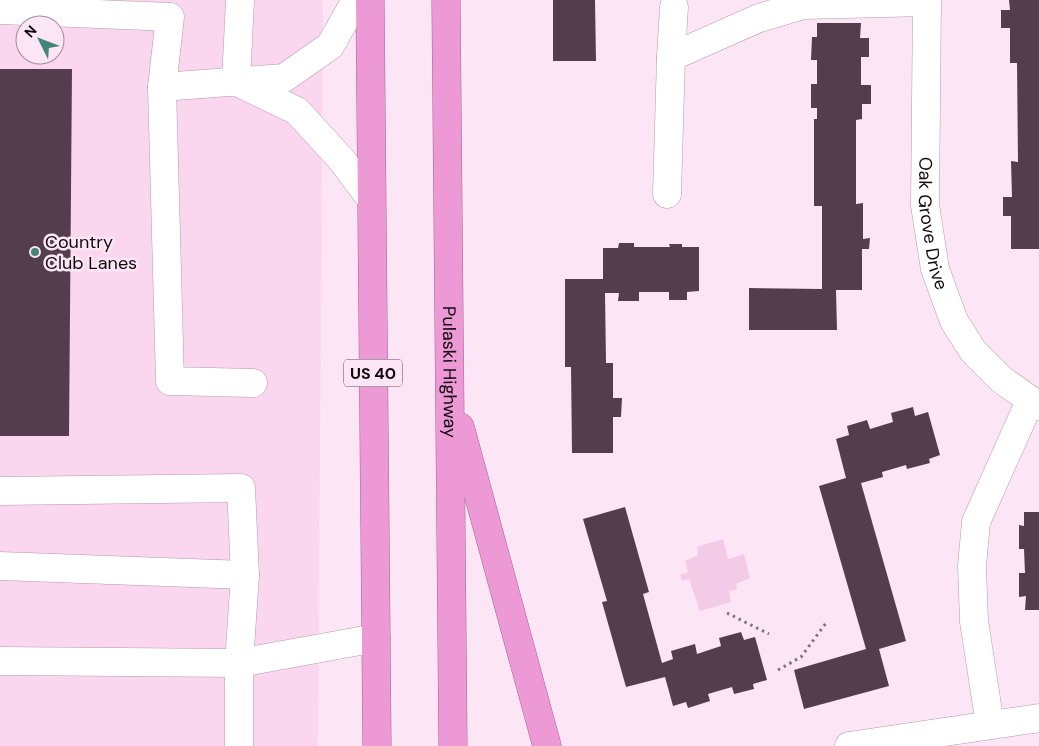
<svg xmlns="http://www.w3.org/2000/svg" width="1039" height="746" viewBox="0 0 1039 746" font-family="'DM Sans',sans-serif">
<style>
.built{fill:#fad7ef;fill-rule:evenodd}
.green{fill:#f3cbe7}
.building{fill:#543e4e}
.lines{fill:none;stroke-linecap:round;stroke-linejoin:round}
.minor-casing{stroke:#b49aac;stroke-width:29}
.highway-casing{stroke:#9f6690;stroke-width:29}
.path{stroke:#83737e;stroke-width:3;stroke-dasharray:2.5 4;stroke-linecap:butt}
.minor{stroke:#fff;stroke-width:28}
.highway{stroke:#ec99d6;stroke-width:28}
.poi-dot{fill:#418579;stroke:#fce6f5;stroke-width:2}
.labels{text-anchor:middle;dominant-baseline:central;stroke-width:5;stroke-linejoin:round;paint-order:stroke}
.shield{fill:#fce6f5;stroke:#584b53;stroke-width:1}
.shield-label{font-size:16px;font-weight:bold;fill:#11080e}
.street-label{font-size:18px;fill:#11080e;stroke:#fce6f5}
.poi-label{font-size:18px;fill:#11080e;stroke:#fce6f5;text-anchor:start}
</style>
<rect width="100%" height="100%" fill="#fce6f5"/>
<path class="built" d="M 0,0 L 323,0 L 318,746 L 0,746 ZM 25,25 L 55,25 L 55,55 L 25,55 Z"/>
<path class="green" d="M 723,539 L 728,559 L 744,554 L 750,578 L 736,584 L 737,589 L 729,591 L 731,602 L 700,611 L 689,579 L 682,581 L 680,575 L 688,572 L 685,561 L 698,555 L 697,547 Z"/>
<path class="building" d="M 553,0 L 595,0 L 596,61 L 553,61 Z
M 1009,0 L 1039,0 L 1039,249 L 1011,249 L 1011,216 L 1003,216 L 1003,197 L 1012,197 L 1011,161 L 1018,162 L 1017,63 L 1010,63 L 1010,28 L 1001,28 L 1001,10 L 1010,10 Z
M 817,23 L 861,23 L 860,38 L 869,38 L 869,57 L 861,57 L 861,85 L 871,85 L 871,104 L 862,104 L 862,119 L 856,120 L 856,204 L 863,203 L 863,239 L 870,238 L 869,249 L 862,249 L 862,290 L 836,290 L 837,330 L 749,330 L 749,288 L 822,289 L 822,206 L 814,206 L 814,119 L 817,119 L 817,108 L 811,108 L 811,84 L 817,84 L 817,60 L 811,60 L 812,37 L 817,37 Z
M 0,69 L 72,69 L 69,436 L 0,436 Z
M 619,243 L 634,243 L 634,247 L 670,247 L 669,244 L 682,244 L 682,247 L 699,247 L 699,291 L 687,292 L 687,300 L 669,300 L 669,292 L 639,292 L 639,301 L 618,301 L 619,293 L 605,293 L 606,363 L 613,363 L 613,398 L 622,398 L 621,417 L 613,417 L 613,453 L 572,453 L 571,367 L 565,367 L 565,279 L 603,279 L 603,248 L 618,248 Z
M 913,407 L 915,416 L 928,412 L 940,455 L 929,459 L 930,463 L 907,469 L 906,465 L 882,472 L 883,477 L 861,483 L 906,641 L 879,649 L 889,686 L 804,709 L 794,670 L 866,649 L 819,486 L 846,478 L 836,439 L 849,435 L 847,426 L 867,420 L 870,429 L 893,422 L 891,413 Z
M 625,507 L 649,592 L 643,594 L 662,663 L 673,659 L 671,651 L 695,644 L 697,654 L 721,646 L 719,638 L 741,632 L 744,640 L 755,637 L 767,680 L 753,684 L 754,689 L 734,694 L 732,687 L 708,694 L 710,701 L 688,708 L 686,702 L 673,706 L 665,677 L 626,687 L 602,602 L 607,601 L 583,519 Z
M 1024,512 L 1039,512 L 1039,610 L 1025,610 L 1026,596 L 1019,597 L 1019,573 L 1025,573 L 1024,549 L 1019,549 L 1019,525 L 1024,526 Z"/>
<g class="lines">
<g class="minor-casing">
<g id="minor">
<path id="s1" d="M 927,0 L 925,205 L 935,269 L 954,321 L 973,351 L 1002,380 L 1039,406"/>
<path d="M 0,10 L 170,17 L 162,87"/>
<path d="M 671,57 L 759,18 L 803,5 L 926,2"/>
<path d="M 236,82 L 240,0"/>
<path d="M 237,82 L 297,111 L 341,159 L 371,199"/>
<path d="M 667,194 L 671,57 L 674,7"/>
<path d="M 253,383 L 170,381 L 162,87 L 284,78 L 330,46 L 356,0"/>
<path d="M 0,491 L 241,488 L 245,575"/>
<path d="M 0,566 L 245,575 L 239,663 L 239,746"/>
<path d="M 0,661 L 239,663 L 376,638"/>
<path d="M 990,725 L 974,621 L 972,566 L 976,522 L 1030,401"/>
<path d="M 849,746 L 1039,718"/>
</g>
</g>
<g class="highway-casing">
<g id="highway">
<path d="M 370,0 L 377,746"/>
<path id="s2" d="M 446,0 L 453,746"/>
<path d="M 460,427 L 547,746"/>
</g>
</g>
<path class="path" d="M 727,613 L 769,634
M 778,670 L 801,657 L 826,623"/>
<use href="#minor" class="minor"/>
<use href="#highway" class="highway"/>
</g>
<circle class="poi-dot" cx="35" cy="252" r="5"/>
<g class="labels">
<rect class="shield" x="344" y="359.5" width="58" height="27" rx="4"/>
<g class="shield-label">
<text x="373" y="373">US 40</text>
</g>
<g class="street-label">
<text stroke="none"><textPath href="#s1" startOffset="224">Oak Grove Drive</textPath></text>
<text stroke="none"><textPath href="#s2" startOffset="372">Pulaski Highway</textPath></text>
</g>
<g class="poi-label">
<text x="45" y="242">Country<tspan x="45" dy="21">Club Lanes</tspan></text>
</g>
</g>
<g transform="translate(40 40) rotate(312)"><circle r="24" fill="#fce6f5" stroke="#9e8d99"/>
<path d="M0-4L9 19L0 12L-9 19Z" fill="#418579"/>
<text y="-8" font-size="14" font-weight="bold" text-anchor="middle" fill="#11080e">N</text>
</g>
</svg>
